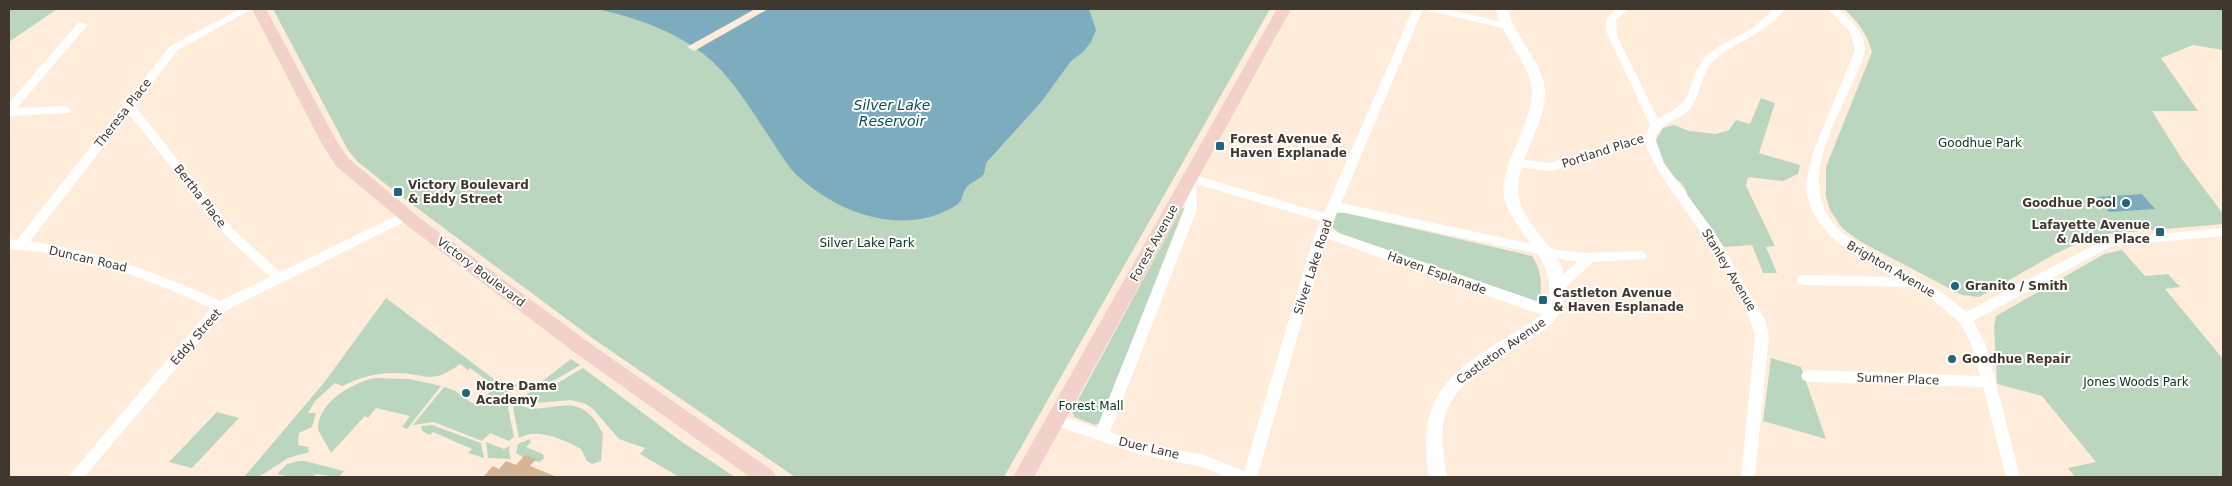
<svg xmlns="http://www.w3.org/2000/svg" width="2232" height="486" viewBox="0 0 2232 486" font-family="'DejaVu Sans',sans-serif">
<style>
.green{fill:#bbd6be}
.water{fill:#7cacbe}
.pier{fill:#ffecda}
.building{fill:#d5b595}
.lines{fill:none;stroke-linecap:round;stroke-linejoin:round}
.minor{fill:#fff;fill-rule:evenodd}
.tertiary{fill:#fff;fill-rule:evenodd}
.secondary{fill:#f1d1c9;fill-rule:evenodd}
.poi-dot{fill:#226578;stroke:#fff;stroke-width:2}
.labels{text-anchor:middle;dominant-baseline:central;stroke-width:4;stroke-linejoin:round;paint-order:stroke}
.street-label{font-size:12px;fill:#40372e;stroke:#fff}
.poi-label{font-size:12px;font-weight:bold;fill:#40372e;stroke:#fff;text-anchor:start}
.park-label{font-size:12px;fill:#003811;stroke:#fff}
.water-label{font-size:14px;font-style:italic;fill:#064d60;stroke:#fff}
</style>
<rect width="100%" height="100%" fill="#ffecda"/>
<path class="green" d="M 9,9 L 57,9 L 9,42 Z
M 273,9 L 1270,9 L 1004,477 L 795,477 L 595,340 L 398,194 L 400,192 L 396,189 L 393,190 L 357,161 L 348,150 Z
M 1844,9 L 2223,9 L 2223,50 L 2193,45 L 2161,58 L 2198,111 L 2152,111 L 2182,159 L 2223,214 L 2223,224 L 2095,235 L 2055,254 L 1979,297 L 1962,295 L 1861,242 L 1842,228 L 1830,210 L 1826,197 L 1826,167 L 1872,52 C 1867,33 1858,22 1844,9 Z
M 1761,98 L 1775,103 L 1759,153 L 1800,165 L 1798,174 L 1783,181 L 1748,177 L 1746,186 L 1775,246 L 1766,247 L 1777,273 L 1763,273 L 1752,245 L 1724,247 L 1688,198 C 1685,179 1674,182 1665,167 C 1661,159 1657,148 1656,140 L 1663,128 L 1674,125 L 1689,131 L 1716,134 L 1729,130 L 1736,120 L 1750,124 Z
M 1182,208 L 1184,208 L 1100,423 L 1095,425 L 1074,417 L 1072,411 Z
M 1337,213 L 1346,213 L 1532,256 C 1541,269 1542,283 1540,300 L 1538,302 L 1339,233 L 1332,227 Z
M 2122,250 L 2145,276 L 2168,274 L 2180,287 L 2165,289 L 2223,359 L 2223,477 L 2075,477 L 2068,468 L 2096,462 L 2042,396 L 1997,384 L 1994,327 L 1996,316 L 2104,254 Z
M 386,298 L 498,382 L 519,385 L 503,395 L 481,399 L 490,392 L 487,390 L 493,385 L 470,368 L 468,370 L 460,364 C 430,386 427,373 394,373 C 375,373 359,378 342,386 L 335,383 L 315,401 L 308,413 L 316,413 L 312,427 L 299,433 L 298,445 L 308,447 L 309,452 L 288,458 L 259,477 L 244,477 L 323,384 Z
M 1771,358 L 1801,367 L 1826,439 L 1763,421 Z
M 571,359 L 580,365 L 555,380 L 536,386 Z
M 583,368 L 682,442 L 735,477 L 679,477 L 640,454 L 645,448 L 619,439 L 593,409 L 586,404 L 571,400 L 535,403 L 524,401 L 528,393 L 556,384 Z
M 375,378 L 410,379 L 441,386 L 407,429 L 402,427 L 410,416 L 376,408 L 368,418 L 365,416 L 331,453 L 318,430 C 317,403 351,383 375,378 Z
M 444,387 L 455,391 L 472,403 L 512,400 L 508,408 L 514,437 L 509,441 L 490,433 L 482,441 L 434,422 L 413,425 Z
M 516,403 C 547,422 578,381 603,434 L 601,461 L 592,464 L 587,461 L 581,449 C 564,440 538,427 519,438 L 513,408 Z
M 217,412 L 239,418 L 192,468 L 169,462 Z
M 432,425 L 481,443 L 484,458 L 468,453 L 472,449 L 433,432 L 430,435 L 422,431 L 421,426 Z
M 530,439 L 531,442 L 526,447 L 543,454 L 544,458 L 540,462 L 526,459 L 516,453 L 518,444 Z
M 486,442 L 504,449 L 510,446 L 509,452 L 511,459 L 488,458 Z
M 299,461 L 305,461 L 344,471 L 339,477 L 316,474 L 313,477 L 290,477 L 277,474 L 287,464 Z"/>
<path class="water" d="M 597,9 L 1089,9 L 1096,30 L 1091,42 L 1083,52 L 1071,61 L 1042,101 L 986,163 L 984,174 C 979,180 970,182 966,188 C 961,195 964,201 955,206 C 902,239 830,211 791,169 C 784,160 778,150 772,141 C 753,113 737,85 713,62 C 681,33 638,18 597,9 Z
M 2142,194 L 2155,209 L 2109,212 L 2097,197 Z"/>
<path class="pier" d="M 755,9 L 768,9 L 694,51 L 687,47 Z"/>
<path class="building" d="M 525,455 L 536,459 L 530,466 L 557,477 L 483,477 L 493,466 L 499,469 L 506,461 L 516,465 Z"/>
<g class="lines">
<path class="minor" d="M 240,9 L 252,9 L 178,50 L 135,106 L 232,228 L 280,272 L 402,213 L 406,212 L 412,216 L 410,219 L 225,311 L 84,477 L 68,477 L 211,308 C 148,279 79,252 9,249 L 9,239 L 17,240 L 170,46 ZM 129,114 L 224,234 L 270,277 L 220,301 C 159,273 97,251 30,241 Z
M 1413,9 L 1423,9 L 1341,203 L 1565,251 L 1585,253 L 1641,251 L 1645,253 L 1647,256 L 1645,259 L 1593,262 L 1563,290 L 1553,290 L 1552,287 L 1553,284 L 1577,262 L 1337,211 L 1329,230 L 1557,308 L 1559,312 L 1557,316 L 1552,317 L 1533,312 L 1326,238 L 1257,477 L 1227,477 L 1202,467 L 1139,454 L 1051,424 L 1049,420 L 1051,416 L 1056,414 L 1097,428 L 1185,209 L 1184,178 L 1186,175 L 1190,174 L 1324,213 ZM 1196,184 L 1321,221 L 1312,242 L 1244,471 L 1204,455 L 1139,442 L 1110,432 L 1197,209 Z
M 1428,9 L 1446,9 L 1511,24 L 1512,26 L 1507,29 L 1429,11 Z
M 1616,9 L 1628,9 L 1616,20 L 1617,36 L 1658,119 L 1678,107 L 1686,99 L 1695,73 L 1704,58 L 1718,47 L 1753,28 L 1774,9 L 1785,9 C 1765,35 1736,40 1713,61 C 1699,75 1702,98 1687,112 C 1674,123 1664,120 1655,138 L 1664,163 L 1715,233 L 1765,320 L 1769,336 L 1755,477 L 1741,477 L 1755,336 C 1746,296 1713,248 1689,215 C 1673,192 1655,170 1645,143 L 1551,171 L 1518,167 L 1512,163 L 1518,159 L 1551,163 L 1645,135 L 1650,125 L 1606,31 L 1606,20 Z
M 1828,9 L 1839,9 C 1850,20 1864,31 1865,49 C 1865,57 1858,70 1855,77 C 1837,120 1800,177 1831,220 C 1851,248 1909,271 1939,291 C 1949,297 1957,305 1966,312 L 2106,239 L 2223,228 L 2223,236 L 2112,246 L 1973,321 L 1986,345 L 2020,477 L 2006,477 L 1983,387 L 1808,382 L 1803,380 L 1801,376 L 1803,372 L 1808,370 L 1980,376 L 1972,345 L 1960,323 L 1931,298 L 1912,287 L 1803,285 L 1798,283 L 1797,280 L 1798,277 L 1803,275 L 1895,277 L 1838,243 L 1823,228 L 1812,211 L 1807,196 L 1806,182 L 1813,152 L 1855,50 L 1850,32 Z
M 82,22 L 87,25 L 86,27 L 17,108 L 65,106 L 71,110 L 69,113 L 9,116 L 9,103 L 78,23 Z"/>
<path class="tertiary" d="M 1496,9 L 1508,9 C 1514,38 1547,66 1545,95 C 1544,129 1513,164 1519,197 C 1525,233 1570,250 1565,294 C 1563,307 1558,318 1548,327 C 1513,354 1448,376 1443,427 C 1441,444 1444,460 1447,477 L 1429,477 C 1415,393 1453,369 1519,330 C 1530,323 1545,316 1548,302 C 1557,258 1517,238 1505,201 C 1496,173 1530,127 1532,95 C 1534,67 1501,38 1496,9 Z"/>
<path class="secondary" d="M 252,9 L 266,9 L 337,142 L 348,158 L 421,219 L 588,342 L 773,471 L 776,477 L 750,477 L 574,352 L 409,227 L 336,166 L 322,144 Z
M 1277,9 L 1291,9 L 1034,477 L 1013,477 Z"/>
</g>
<g class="poi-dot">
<rect x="1215" y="141" width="10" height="10" rx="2.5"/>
<rect x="393" y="187" width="10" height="10" rx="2.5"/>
<circle cx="2126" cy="203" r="5"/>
<rect x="2155" y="227" width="10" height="10" rx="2.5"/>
<circle cx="1955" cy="286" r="5"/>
<rect x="1538" y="295" width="10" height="10" rx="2.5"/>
<circle cx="1952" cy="359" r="5"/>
<circle cx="466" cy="393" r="5"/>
</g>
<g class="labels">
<g class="street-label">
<text transform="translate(123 113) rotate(-52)">Theresa Place</text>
<text transform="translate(1603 151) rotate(-18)">Portland Place</text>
<text transform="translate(200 196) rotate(52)">Bertha Place</text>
<text transform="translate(1154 243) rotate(-61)">Forest Avenue</text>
<text transform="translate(88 259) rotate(13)">Duncan Road</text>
<text transform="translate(1313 267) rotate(-72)">Silver Lake Road</text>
<text transform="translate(1891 269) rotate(30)">Brighton Avenue</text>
<text transform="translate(1729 270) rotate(59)">Stanley Avenue</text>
<text transform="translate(481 272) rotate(37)">Victory Boulevard</text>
<text transform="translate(1437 273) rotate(20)">Haven Esplanade</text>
<text transform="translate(196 337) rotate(-49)">Eddy Street</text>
<text transform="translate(1501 351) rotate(-35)">Castleton Avenue</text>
<text transform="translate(1898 379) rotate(2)">Sumner Place</text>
<text transform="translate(1149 448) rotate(13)">Duer Lane</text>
</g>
<g class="poi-label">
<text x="1230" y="139">Forest Avenue &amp;<tspan x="1230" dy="14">Haven Explanade</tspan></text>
<text x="408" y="185">Victory Boulevard<tspan x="408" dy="14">&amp; Eddy Street</tspan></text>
<text x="2116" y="203" text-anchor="end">Goodhue Pool</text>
<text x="2150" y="225" text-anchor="end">Lafayette Avenue<tspan x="2150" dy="14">&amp; Alden Place</tspan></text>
<text x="1965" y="286">Granito / Smith</text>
<text x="1553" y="293">Castleton Avenue<tspan x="1553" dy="14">&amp; Haven Esplanade</tspan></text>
<text x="1962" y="359">Goodhue Repair</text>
<text x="476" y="386">Notre Dame<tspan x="476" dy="14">Academy</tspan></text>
</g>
<g class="park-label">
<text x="1980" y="143">Goodhue Park</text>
<text x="867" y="243">Silver Lake Park</text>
<text x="2136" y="382">Jones Woods Park</text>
<text x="1091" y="406">Forest Mall</text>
</g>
<g class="water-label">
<text x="892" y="105">Silver Lake<tspan x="892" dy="16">Reservoir</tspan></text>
</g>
</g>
<rect width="2232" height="486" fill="none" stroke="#40372e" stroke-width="20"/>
</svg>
